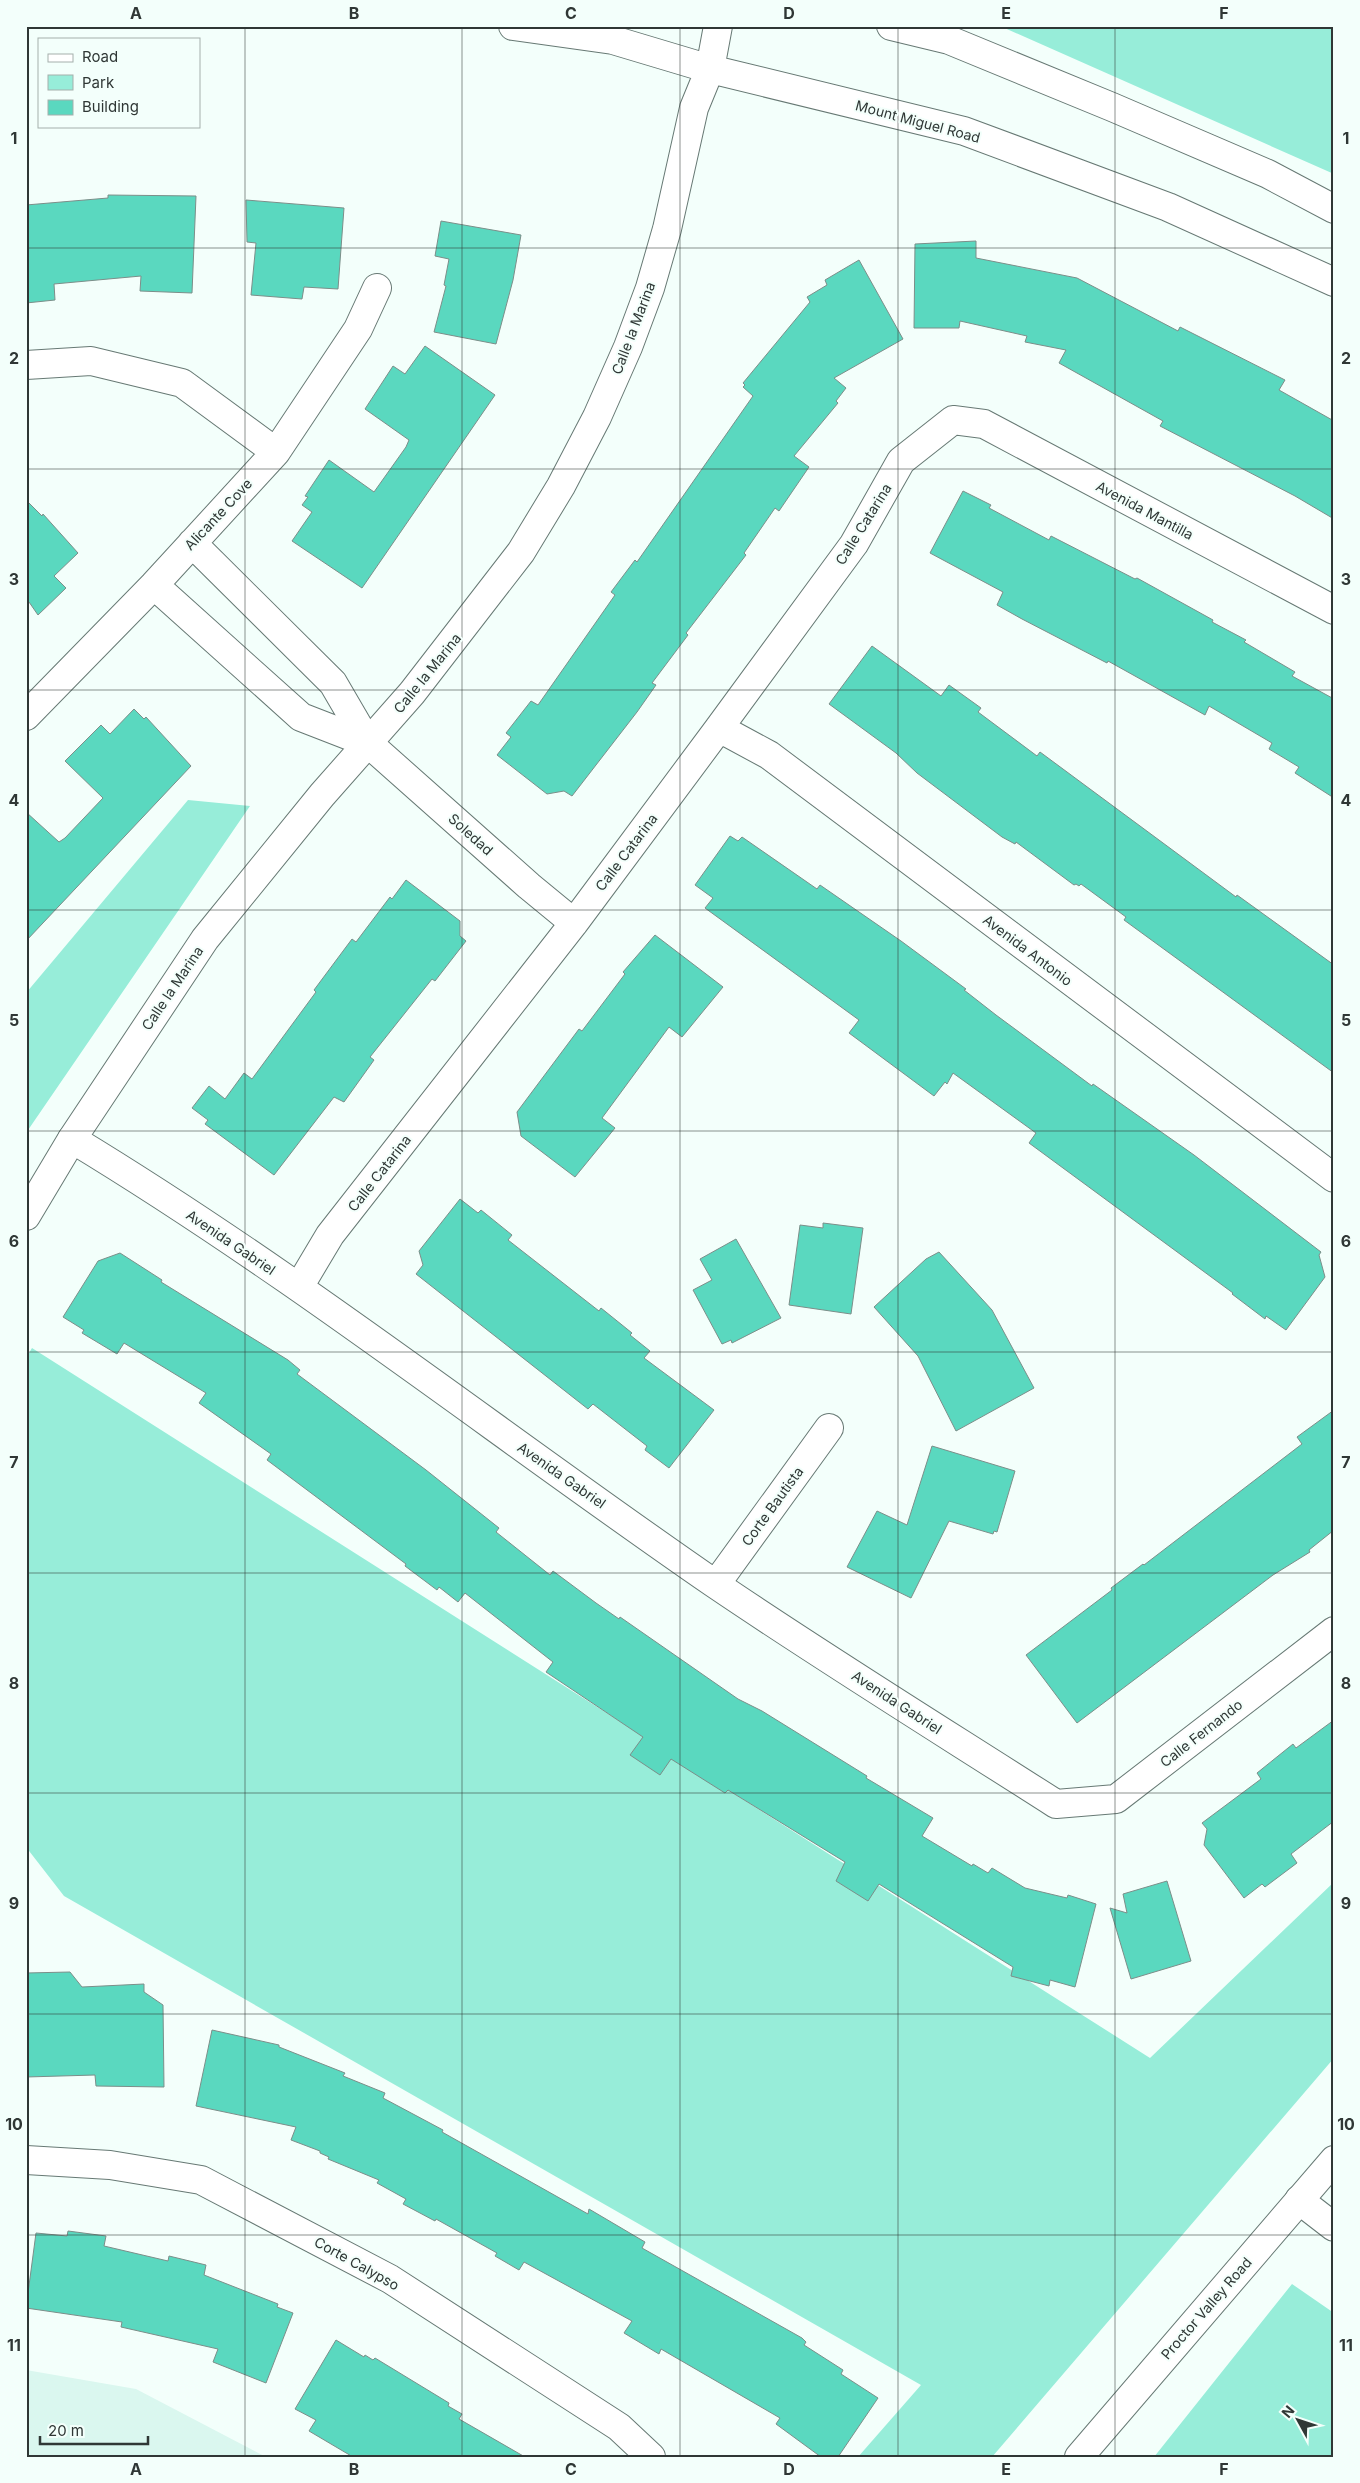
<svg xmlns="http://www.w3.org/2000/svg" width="1360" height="2483" viewBox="0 0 1360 2483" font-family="Inter,sans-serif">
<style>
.built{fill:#daf7ef}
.green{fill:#97edd9}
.building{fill:#5ad8bf;stroke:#7c8e89}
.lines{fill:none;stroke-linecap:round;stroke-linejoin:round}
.minor-casing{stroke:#677974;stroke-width:30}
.tertiary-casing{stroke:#677974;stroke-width:30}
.minor{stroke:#fff;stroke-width:28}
.tertiary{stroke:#fff;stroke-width:28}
.grid{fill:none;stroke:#2f3735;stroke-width:1;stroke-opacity:0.55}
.labels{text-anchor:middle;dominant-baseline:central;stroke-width:4;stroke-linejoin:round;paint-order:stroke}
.street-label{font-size:14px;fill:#2f3735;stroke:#f3fffb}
.neatline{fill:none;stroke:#2f3735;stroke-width:2}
.grid-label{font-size:16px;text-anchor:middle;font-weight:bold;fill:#2f3735}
</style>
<rect width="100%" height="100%" fill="#f3fffb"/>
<path class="built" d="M 26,2370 L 136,2389 L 266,2457 L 26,2457 Z"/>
<path class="green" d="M 1000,26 L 1334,26 L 1334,174 Z
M 188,800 L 250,806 L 26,1133 L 26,993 Z
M 32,1348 L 1150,2058 L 1334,1882 L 1334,2058 L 992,2457 L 858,2457 L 921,2385 L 64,1896 L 26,1847 L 26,1358 Z
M 1292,2284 L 1334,2313 L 1334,2457 L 1154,2457 Z"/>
<path class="building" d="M 108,195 L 196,196 L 192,293 L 140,291 L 141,276 L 54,284 L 55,300 L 26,303 L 26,205 L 108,198 Z
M 246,200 L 344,208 L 338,289 L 304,287 L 302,299 L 251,295 L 256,243 L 247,242 Z
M 441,221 L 521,235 L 513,280 L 496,344 L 434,332 L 446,286 L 444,285 L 449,259 L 435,256 Z
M 976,241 L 976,258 L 1077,278 L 1178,331 L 1180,327 L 1285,380 L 1279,390 L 1334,421 L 1334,519 L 1295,496 L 1160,426 L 1163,421 L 1059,363 L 1066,350 L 1025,342 L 1027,336 L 960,321 L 959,328 L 914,328 L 915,244 Z
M 859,260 L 903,339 L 834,378 L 846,388 L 836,401 L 838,403 L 794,456 L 809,467 L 779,511 L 775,508 L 744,553 L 746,555 L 686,633 L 688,635 L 652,683 L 656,685 L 637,712 L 572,796 L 564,791 L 547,794 L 497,755 L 511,737 L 506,733 L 531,701 L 538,705 L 615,595 L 611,592 L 635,560 L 637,562 L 753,396 L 743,387 L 745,385 L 743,383 L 810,302 L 807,297 L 827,285 L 825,280 Z
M 425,346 L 495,395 L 362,588 L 292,541 L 312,512 L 302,505 L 308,497 L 305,496 L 329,460 L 374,492 L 406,447 L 409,440 L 365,409 L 393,366 L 405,374 Z
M 963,491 L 991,505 L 989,508 L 1049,540 L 1051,536 L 1135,579 L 1137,578 L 1213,620 L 1212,622 L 1246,640 L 1244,642 L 1295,672 L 1292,676 L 1334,699 L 1334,798 L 1295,773 L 1299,767 L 1269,749 L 1272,743 L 1209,706 L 1205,715 L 1108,661 L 1107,663 L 1022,619 L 997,605 L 1003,592 L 930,553 Z
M 26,500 L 42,516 L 43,514 L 78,553 L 54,576 L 66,588 L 38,615 L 29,602 L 26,604 Z
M 872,646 L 941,696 L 949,685 L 981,708 L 978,712 L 1037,756 L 1040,752 L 1236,897 L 1237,895 L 1334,965 L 1334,1073 L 1124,920 L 1126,917 L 1081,884 L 1079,886 L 1076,884 L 1074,885 L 1016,842 L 1015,844 L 1002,837 L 917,773 L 896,753 L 829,704 Z
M 134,709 L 144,719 L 146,717 L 191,766 L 26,941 L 26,812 L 59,842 L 65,838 L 103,798 L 65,761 L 101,725 L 110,734 Z
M 730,836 L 738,841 L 742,837 L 817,889 L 820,885 L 901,941 L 966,989 L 964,990 L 996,1015 L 1092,1086 L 1093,1084 L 1194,1155 L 1321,1252 L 1319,1255 L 1325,1277 L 1286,1330 L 1266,1316 L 1265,1319 L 1232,1294 L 1233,1293 L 1029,1143 L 1036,1133 L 953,1073 L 947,1084 L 945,1082 L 934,1096 L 849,1033 L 859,1020 L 705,908 L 713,898 L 695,885 Z
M 406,880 L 460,921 L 460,936 L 466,941 L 435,981 L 432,979 L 370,1057 L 374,1060 L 344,1102 L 334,1097 L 274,1175 L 205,1124 L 208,1120 L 192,1108 L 209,1086 L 225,1099 L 244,1073 L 252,1079 L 316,992 L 314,990 L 352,939 L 356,942 L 390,897 L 392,899 Z
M 655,935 L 723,987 L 682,1037 L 669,1027 L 602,1118 L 615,1128 L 575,1177 L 521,1136 L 517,1112 L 579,1029 L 582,1031 L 625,974 L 623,972 Z
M 460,1199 L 478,1213 L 481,1210 L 512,1235 L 508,1240 L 599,1311 L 601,1308 L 632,1333 L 630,1335 L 650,1351 L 644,1358 L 714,1410 L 669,1468 L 645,1450 L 647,1446 L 593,1404 L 588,1409 L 416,1274 L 423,1265 L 419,1251 Z
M 823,1223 L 863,1228 L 851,1314 L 789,1305 L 800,1225 L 823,1228 Z
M 736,1239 L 781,1318 L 732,1343 L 731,1340 L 722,1344 L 693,1290 L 712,1280 L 700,1259 Z
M 939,1252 L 992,1310 L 1034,1388 L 956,1431 L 918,1356 L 874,1307 L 926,1259 Z
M 120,1253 L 162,1280 L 161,1282 L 288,1360 L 300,1370 L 297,1374 L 426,1470 L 499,1528 L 496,1532 L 550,1575 L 553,1571 L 596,1603 L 619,1619 L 620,1617 L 738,1699 L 762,1711 L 867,1776 L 866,1778 L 933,1818 L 922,1836 L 972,1866 L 973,1864 L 988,1873 L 992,1868 L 1025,1888 L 1067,1898 L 1068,1895 L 1096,1904 L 1075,1987 L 1050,1980 L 1049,1986 L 1011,1976 L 1013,1967 L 879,1884 L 868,1901 L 836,1881 L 845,1862 L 728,1790 L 725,1793 L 671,1759 L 660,1775 L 630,1755 L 643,1737 L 546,1672 L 553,1662 L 465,1593 L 458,1602 L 439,1587 L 437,1590 L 405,1566 L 406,1564 L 267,1460 L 271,1454 L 199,1403 L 206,1393 L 124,1343 L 117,1354 L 82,1333 L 84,1330 L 63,1317 L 98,1261 Z
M 1334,1410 L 1334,1530 L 1309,1550 L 1310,1552 L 1273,1575 L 1077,1723 L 1026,1655 L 1112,1590 L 1111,1588 L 1143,1564 L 1144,1565 L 1302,1444 L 1297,1437 Z
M 932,1446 L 1015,1471 L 997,1532 L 994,1531 L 993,1534 L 949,1521 L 911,1598 L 847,1567 L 877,1511 L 907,1525 Z
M 1334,1720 L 1334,1821 L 1291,1854 L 1297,1863 L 1265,1887 L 1262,1884 L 1244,1898 L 1204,1845 L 1207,1829 L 1202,1823 L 1261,1779 L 1257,1773 L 1293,1744 L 1296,1748 Z
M 1167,1881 L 1191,1961 L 1131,1979 L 1110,1908 L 1127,1913 L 1123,1894 Z
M 70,1972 L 82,1987 L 144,1984 L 144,1992 L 163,2005 L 164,2087 L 96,2086 L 95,2075 L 26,2077 L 26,1973 Z
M 212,2030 L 279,2045 L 279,2047 L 345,2073 L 343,2076 L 385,2093 L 383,2098 L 443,2130 L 442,2132 L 588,2214 L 589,2209 L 645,2242 L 642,2248 L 802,2338 L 806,2342 L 804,2345 L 843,2370 L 841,2374 L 878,2398 L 838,2457 L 821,2457 L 776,2424 L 780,2418 L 661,2349 L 659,2354 L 624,2333 L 632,2321 L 524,2262 L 519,2270 L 495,2256 L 497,2253 L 436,2219 L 435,2221 L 403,2204 L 406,2199 L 377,2183 L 379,2180 L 328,2159 L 329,2157 L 320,2153 L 320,2151 L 291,2140 L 296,2127 L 196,2106 Z
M 68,2231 L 106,2236 L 104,2246 L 168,2261 L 169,2256 L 206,2265 L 204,2275 L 278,2304 L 277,2307 L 293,2313 L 266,2383 L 213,2362 L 218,2349 L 121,2327 L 122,2322 L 26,2308 L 36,2233 L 67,2236 Z
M 336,2340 L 364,2357 L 365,2355 L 373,2360 L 375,2358 L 449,2403 L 448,2406 L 462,2414 L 459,2419 L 525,2457 L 353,2457 L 309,2431 L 316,2420 L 295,2409 Z"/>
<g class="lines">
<g class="minor-casing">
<path id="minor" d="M 26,365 L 91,361 L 182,383 L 276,452
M 192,543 L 333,683 L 368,743 L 529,886 L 574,923
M 154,585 L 301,717 L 368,743
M 26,716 L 154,585 L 276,452 L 358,329 L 377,288
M 719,728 L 769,755 L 1334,1178
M 72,1139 C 295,1274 500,1436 715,1584 C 827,1660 942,1731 1056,1804 L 1116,1799 L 1334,1631
M 299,1287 L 330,1235 L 574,923 L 719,728 L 854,544 L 901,461 L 953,420 L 984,424 L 1334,610
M 716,1584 L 829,1428
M 26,2160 L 110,2165 L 201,2180 L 390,2279 L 619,2427 L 651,2457
M 1299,2200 L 1334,2227"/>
</g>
<g class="tertiary-casing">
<path id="tertiary" d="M 513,26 L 613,40 L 710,69 L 964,131 L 1168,207 L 1334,282
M 891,26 L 949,40 L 1112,107 L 1268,174 L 1334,209
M 26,1216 L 72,1139 L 205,939 L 322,795 L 412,693 L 521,552 L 561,486 L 597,417 L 628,347 L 650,288 L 667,229 L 694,108 L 710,69 L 718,26
M 1079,2457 L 1334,2160"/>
</g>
<use href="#minor" class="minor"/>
<use href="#tertiary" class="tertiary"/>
</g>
<path class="grid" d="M 245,26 L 245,2457M 462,26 L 462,2457M 680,26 L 680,2457M 898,26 L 898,2457M 1115,26 L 1115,2457M 26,248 L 1334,248M 26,469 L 1334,469M 26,690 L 1334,690M 26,910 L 1334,910M 26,1131 L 1334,1131M 26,1352 L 1334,1352M 26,1573 L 1334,1573M 26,1793 L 1334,1793M 26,2014 L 1334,2014M 26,2235 L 1334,2235"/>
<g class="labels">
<g class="street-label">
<text transform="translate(918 121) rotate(15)">Mount Miguel Road</text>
<text transform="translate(633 328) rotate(-69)">Calle la Marina</text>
<text transform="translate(1145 510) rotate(28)">Avenida Mantilla</text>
<text transform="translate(218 514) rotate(-47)">Alicante Cove</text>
<text transform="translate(863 524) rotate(-58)">Calle Catarina</text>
<text transform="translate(427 673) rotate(-51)">Calle la Marina</text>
<text transform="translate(471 834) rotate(42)">Soledad</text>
<text transform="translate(626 852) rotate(-53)">Calle Catarina</text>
<text transform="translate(1028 950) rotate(37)">Avenida Antonio</text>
<text transform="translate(172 988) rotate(-56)">Calle la Marina</text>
<text transform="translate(379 1173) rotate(-52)">Calle Catarina</text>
<text transform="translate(231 1242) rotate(34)">Avenida Gabriel</text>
<text transform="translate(562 1475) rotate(35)">Avenida Gabriel</text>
<text transform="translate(772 1506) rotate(-54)">Corte Bautista</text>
<text transform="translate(897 1702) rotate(33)">Avenida Gabriel</text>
<text transform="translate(1201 1733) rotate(-38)">Calle Fernando</text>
<text transform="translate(357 2263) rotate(29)">Corte Calypso</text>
<text transform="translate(1206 2308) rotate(-49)">Proctor Valley Road</text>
</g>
</g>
<rect width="1360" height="2483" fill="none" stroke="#f3fffb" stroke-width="55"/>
<rect x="38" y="38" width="162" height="90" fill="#f3fffb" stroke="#a5afac"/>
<rect x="48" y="54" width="25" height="8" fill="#ffffff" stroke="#a5afac"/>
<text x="82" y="62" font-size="15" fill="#2f3735">Road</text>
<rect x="48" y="75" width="25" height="15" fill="#97edd9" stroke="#a5afac"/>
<text x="82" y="88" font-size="15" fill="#2f3735">Park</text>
<rect x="48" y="100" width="25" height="15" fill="#5ad8bf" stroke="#a5afac"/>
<text x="82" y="112" font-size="15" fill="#2f3735">Building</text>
<g transform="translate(1298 2420) rotate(310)" stroke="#f3fffb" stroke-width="4" paint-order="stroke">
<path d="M0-4L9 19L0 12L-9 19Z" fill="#2f3735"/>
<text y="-8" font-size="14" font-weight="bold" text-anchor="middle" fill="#2f3735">N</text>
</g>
<path d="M40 2436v8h108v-8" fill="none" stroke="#2f3735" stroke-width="2.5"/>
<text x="48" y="2436" font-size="15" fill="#2f3735" stroke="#f3fffb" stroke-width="4" paint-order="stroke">20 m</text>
<rect x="28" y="28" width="1304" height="2428" class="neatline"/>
<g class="grid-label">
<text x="136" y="19">A</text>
<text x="354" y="19">B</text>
<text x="571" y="19">C</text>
<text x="789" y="19">D</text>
<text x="1006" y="19">E</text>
<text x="1224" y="19">F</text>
<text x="14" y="144">1</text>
<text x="1346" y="144">1</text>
<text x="14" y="364">2</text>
<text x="1346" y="364">2</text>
<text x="14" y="585">3</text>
<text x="1346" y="585">3</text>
<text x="14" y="806">4</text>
<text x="1346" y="806">4</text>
<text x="14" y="1026">5</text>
<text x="1346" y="1026">5</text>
<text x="14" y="1247">6</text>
<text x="1346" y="1247">6</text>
<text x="14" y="1468">7</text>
<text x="1346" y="1468">7</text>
<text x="14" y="1689">8</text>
<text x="1346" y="1689">8</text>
<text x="14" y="1909">9</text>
<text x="1346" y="1909">9</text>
<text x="14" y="2130">10</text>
<text x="1346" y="2130">10</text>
<text x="14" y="2351">11</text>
<text x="1346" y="2351">11</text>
<text x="136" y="2475">A</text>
<text x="354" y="2475">B</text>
<text x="571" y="2475">C</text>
<text x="789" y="2475">D</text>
<text x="1006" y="2475">E</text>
<text x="1224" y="2475">F</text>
</g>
</svg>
